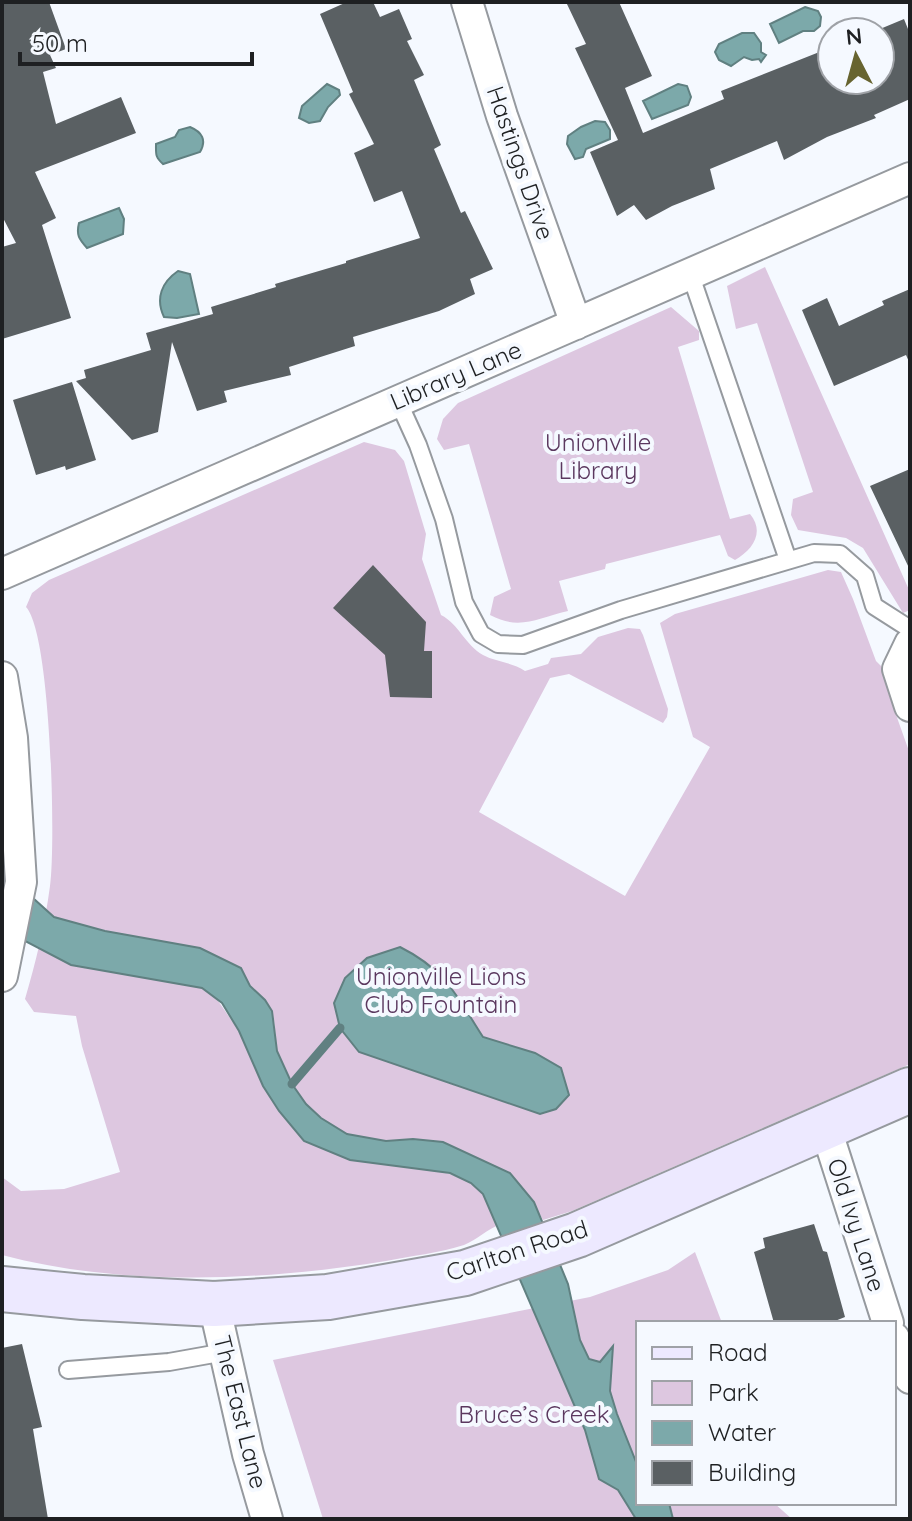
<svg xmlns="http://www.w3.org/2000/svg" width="912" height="1521" font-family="Quicksand,sans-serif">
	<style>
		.green { fill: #ddc7e0 }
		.water { fill: #7ca9aa; stroke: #608081; stroke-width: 2 }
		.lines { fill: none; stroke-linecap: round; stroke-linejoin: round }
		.stream { stroke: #608081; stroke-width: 9 }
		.building { fill: #5a6063 }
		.lane-casing { stroke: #969a9f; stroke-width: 20 }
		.street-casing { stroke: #969a9f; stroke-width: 34 }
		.secondary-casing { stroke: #969a9f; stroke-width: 48 }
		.lane { stroke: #fff; stroke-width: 16 }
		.street { stroke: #fff; stroke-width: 30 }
		.secondary { stroke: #ede9ff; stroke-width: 44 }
		.labels { text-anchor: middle; stroke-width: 8; stroke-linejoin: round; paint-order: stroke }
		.street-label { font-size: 24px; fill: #1e2022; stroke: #f5f9ff }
		.park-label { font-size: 24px; fill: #5b385f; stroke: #f5f9ff }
	</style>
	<rect width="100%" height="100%" fill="#f5f9ff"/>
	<path class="green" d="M765,267l145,325v18l-7,3 -40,-65 -17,-10 -48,-8 -7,-15 2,-16 20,-7 -56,-169 -21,6 -9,-43z
		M671,307l28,24v9l-21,7 52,172 20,-5c15,18 3,36 -15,46l-7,-4 -8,-21 -114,29 -1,5 -46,12 9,30c-31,7 -48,20 -78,4l4,-18 17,-8 -42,-145 -25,6 -7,-11 6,-20 15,-16z
		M364,442l31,8 9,11 22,73 -4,25 19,56c18,9 24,30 42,40 13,7 29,7 42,16l23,-7 3,-6 30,-4 17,-17 30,-9 12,1 3,6 25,74 -1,8 -4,6 -94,-49 -19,4 -71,134 146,84 85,-149 -17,-10 -33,-114 15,-9 153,-44 13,2 12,27 23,62 8,8 5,26 21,59v310l-338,147 -29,9 -15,-24 -115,-57 -27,2 -39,-7 -26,-16 -15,-14 -14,-20 -15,-33 -3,-31 -9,-20 -15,-14 -9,-18 -84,10 45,10 12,7 25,36 111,129c37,5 106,4 131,32 8,9 14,22 20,32 -14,5 -24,16 -37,21 -25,8 -53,11 -78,16 -122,20 -264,26 -384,-6v-78l19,14 43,-2 56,-17 -38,-126 -6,-30 -42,-4 -9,-13c11,-37 20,-75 25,-113 6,-43 1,-252 -24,-279l6,-14 17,-13z
		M695,1252l27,71h-84v180h136l18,16h-469l-50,-159 317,-63 78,-27z"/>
	<path class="water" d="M805,7l13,4 3,6 -1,9 -6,5h-11l-24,12 -9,-19z
		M742,33h12l7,10v9l5,3 -5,7 -2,-3 -7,1 -8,-3 -13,9 -12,-6 -4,-8 4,-8z
		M327,84l12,6 1,5 -12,12 -8,14 -11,2 -10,-5 3,-12z
		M678,84l9,2 4,11 -3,8 -36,14 -9,-18z
		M595,121l10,1 5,8v9l-24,10 -3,8 -8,2 -8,-15 1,-8 13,-9z
		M190,127c12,5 17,13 10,25l-37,12c-8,-7 -7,-10 -7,-20l19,-7 4,-7z
		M119,208l5,11 -1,15 -36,14c-8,-9 -11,-13 -8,-25z
		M178,271l12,3 9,40 -22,4 -13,-1c-9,-19 -2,-35 14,-46z
		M2,870l52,47 51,14 95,17 41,20 9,18 15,14 7,11 5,40 15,33 14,20 15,14 26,16 39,7 27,-2 30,3 67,31 24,29 34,82 12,56 9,19 11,3 13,-16 -3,45 7,23 21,53v36h31l4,16h-37l-18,-29 -19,-11 -14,-49 -102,-236 -12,-11 -21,-10 -100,-13 -46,-19 -25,-30 -16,-25 -24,-55 -17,-28 -20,-15 -131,-23 -69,-36z
		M400,947c46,23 56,48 83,90l52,16 26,15 8,27 -13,14 -16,5 -181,-62 -19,-24 -6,-25 11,-25 22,-20z"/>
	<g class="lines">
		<path class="stream" d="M292,1084l48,-56"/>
	</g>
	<path class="building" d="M2,2h47l17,47 -16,6 6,13 -13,4 13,52 65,-27 15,36 -101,39 21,46 -14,7 29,93 -69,21v-92l14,-4 -14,-27z
		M347,2h26l7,15 19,-8 13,30 -5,2 17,34 -10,5 27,65 -7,4 27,64 4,-2 28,58 -23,10 5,15 -36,17 -86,26 2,9 -66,21 2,8 -67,16 3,11 -30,9 -25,-69 -14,90 -26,8 -56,-59 10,-3 -2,-8 67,-20 -5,-17 67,-19 -2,-7 65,-20 -1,-3 71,-21v-2l74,-23 -18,-47 -28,11 -20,-49 20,-9 -25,-50 4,-2 -33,-78z
		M566,2h53l33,74 -27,12 18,45 81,-34 -3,-8 111,-44v33h48v-51l24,-10 6,15v65l-36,16 2,3 -49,19 -43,23 -7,-19 -67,28 5,20 -43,17 -26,14 -12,-15 -17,11 -27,-64 28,-12 -43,-92 11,-4z
		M910,289v75l-4,-9 -72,31 -32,-76 25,-12 12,28 45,-21 -2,-4z
		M72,382l24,78 -30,10 -1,-4 -29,9 -23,-75z
		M910,469v101l-40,-84z
		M373,565l53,57 -2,29h8v47l-42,-1 -5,-42 -52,-47z
		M814,1224l9,27 4,1 18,65 -15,6h-56l-20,-71 11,-4 -2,-10z
		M22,1344l20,83 -9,2 15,90h-46v-171z"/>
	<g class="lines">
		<g class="lane-casing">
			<path id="lane" d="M690,273l98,287
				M398,401l20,44 26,74 20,83 17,32 17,10 25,1 98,-35 193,-57 26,1 25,22 9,30 36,23
				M68,1370l101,-8 56,-10"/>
		</g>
		<g class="street-casing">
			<path id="street" d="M467,2l35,114 74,208
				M2,574l908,-396
				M910,644l-12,25 12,37
				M2,677l10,61 9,144 -19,94
				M825,1126l63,197
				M214,1304l34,150 19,65
				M894,1338l16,40"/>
		</g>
		<g class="secondary-casing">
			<path id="secondary" d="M2,1289l81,8 131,7 114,-7 137,-24 112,-38 333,-145"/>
		</g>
		<use href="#lane" class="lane"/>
		<use href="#street" class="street"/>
		<use href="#secondary" class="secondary"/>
	</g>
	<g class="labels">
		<g class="street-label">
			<text transform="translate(520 163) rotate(71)" y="8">Hastings Drive</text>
			<text transform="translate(456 376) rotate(-23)" y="8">Library Lane</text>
			<text transform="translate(856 1225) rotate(72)" y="8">Old Ivy Lane</text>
			<text transform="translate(517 1251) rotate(-18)" y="8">Carlton Road</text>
			<text transform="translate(240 1412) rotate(76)" y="8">The East Lane</text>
		</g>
		<g class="park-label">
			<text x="598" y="451">Unionville<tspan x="598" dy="28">Library</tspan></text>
			<text x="441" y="985">Unionville Lions<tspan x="441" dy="28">Club Fountain</tspan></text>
			<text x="534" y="1423">Bruce’s Creek</text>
		</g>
	</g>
	<rect width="912" height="1521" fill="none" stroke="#1e2022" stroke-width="8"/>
	<rect x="636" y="1321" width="260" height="184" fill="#f5f9ff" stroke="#9fa2a7" stroke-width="2"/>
	<rect x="652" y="1347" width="40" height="12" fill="#ede9ff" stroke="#9fa2a7" stroke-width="2"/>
	<text x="708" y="1361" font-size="24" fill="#1e2022">Road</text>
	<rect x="652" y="1381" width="40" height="24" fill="#ddc7e0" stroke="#9fa2a7" stroke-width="2"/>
	<text x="708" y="1401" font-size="24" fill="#1e2022">Park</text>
	<rect x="652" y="1421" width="40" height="24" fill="#7ca9aa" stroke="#9fa2a7" stroke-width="2"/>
	<text x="708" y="1441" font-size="24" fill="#1e2022">Water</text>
	<rect x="652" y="1461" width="40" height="24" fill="#5a6063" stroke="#9fa2a7" stroke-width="2"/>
	<text x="708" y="1481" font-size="24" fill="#1e2022">Building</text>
	<g transform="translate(856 56) rotate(354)"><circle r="38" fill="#f5f9ff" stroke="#9fa2a7" stroke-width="2"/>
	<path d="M0-6L14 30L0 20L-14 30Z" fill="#676430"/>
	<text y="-12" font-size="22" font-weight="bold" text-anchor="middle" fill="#1e2022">N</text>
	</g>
	<path d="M20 52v12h232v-12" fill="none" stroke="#1e2022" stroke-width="4"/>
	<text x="32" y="52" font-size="24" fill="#1e2022" stroke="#f5f9ff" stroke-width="6" paint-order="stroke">50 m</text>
</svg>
